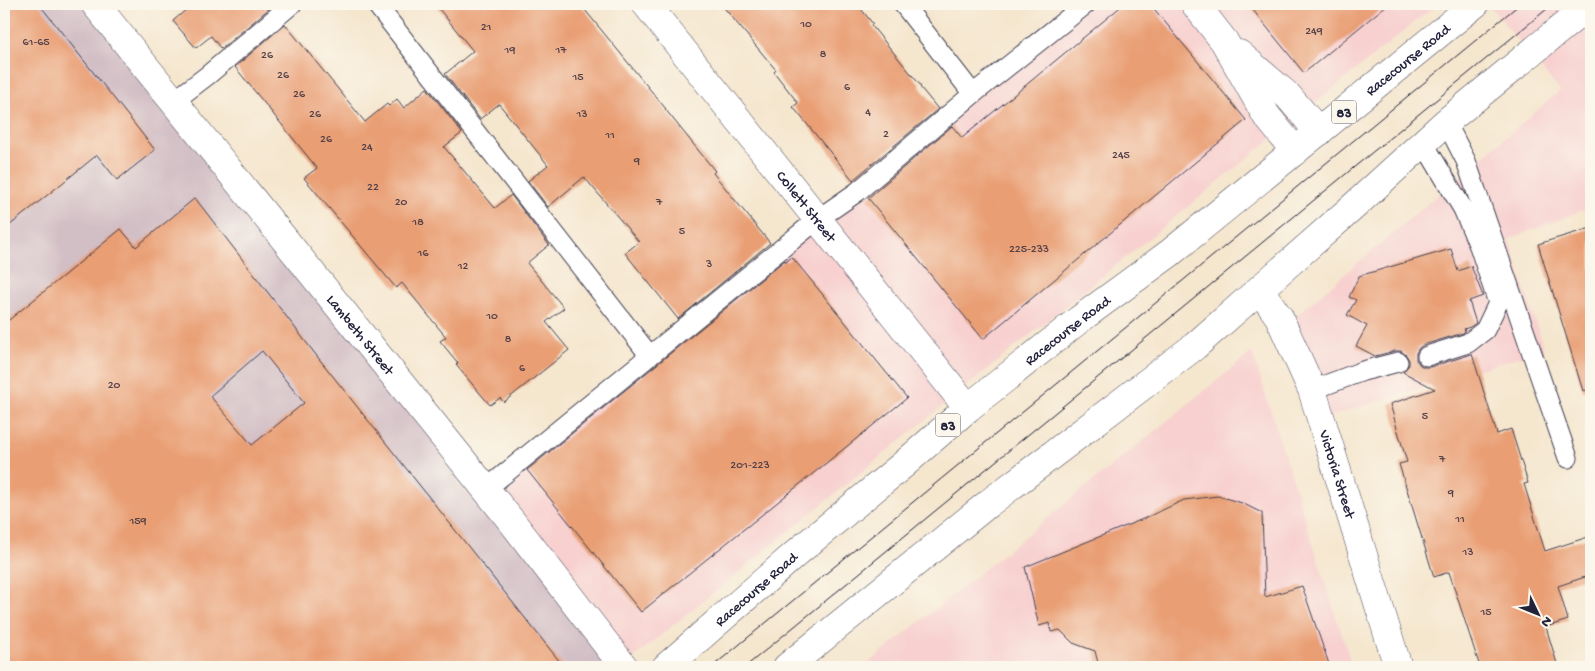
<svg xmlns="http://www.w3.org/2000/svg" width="1595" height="671" font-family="'Gochi Hand',sans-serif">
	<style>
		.built { fill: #f7d0cf }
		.industrial { fill: #d2bec5 }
		.building { fill: #e99e73; fill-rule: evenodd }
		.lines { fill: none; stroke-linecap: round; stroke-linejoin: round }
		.lane-casing { stroke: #423f51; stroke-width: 21 }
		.street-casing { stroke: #423f51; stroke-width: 29 }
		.highway-casing { stroke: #423f51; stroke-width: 29 }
		.lane { stroke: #fff; stroke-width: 19 }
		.street { stroke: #fff; stroke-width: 28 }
		.highway { stroke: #fff; stroke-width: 28 }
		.tram { stroke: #22223b; stroke-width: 1 }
		.labels { text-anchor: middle; stroke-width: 4.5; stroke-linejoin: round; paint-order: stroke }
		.number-label { font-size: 12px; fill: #544149 }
		.shield { fill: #fbf7ec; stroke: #636270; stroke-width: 1 }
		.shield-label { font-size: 14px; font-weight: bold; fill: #22223b }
		.street-label { font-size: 15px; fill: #22223b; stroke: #fbf7ec }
	</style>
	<rect width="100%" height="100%" fill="#fbf7ec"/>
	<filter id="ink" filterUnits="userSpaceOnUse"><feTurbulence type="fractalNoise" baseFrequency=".02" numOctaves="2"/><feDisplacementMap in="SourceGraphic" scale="10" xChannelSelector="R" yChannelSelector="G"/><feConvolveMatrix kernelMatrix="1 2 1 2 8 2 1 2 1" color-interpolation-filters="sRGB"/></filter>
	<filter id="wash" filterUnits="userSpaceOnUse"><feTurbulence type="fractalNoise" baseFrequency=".0096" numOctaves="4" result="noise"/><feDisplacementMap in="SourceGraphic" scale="20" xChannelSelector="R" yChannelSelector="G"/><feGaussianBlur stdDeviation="1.12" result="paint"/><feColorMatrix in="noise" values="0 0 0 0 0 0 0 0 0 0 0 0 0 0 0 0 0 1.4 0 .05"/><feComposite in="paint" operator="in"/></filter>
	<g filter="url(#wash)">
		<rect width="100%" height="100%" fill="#f5e6ce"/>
		<path class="built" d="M1086,4h351l-814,662 -137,-177z
			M1488,4h103v203l-82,32 35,110 -225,71 -33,-96 274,-233z
			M1252,352l100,315h-488z"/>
		<path class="industrial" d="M4,4h90l528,663h-618z"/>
		<g id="blocks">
			<path class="building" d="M4,4h35l116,146 -38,30 -20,-25 -93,75z
				M185,4h84l2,3 -50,42 -10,-13 -15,12 -23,-27 15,-13z
				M435,4h145l86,105h-1l50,62 -2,2 57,70 -92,76 -53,-66 14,-11 -55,-65 -36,30 -20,-26 20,-16 -49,-61 -19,15 -35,-45 28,-23z
				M721,4h136l16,20 -2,1 50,61 -1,1 18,22 -85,71 -60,-73 5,-4 -24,-31 2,-2z
				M1124,4h26l96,116 -263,219 -115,-141 84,-72 10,12z
				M1248,4h140l-84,69z
				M285,24l80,98 22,-18 2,2 8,-7 7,9 23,-20 35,45 -18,14 51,61 16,-13 38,50 -22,18 37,45 -18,14 23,28 -65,52 -4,-4 -10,7 -34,-40 2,-2 -18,-22 6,-4 -44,-54 -6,5 -92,-110 13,-10 -82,-101z
				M195,198l121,157 248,312h-560v-343l117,-95 15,18zM262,351l42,52 -52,42 -42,-49z
				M1591,228v161l-8,2 -45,-147z
				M1451,249l7,22 13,-5 12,30 -14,5 7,22 -6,4 -6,2 1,2 -2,2 -40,12 -4,3 -3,5v7l4,5 4,2h6l42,-13 25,80 14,-5 17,54 -4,1 21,67 46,-15v39l-33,11 10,34 -22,7 12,40h-78l-31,-95 -15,5 -35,-113 8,-2 -17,-58 45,-15 -32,-17 6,-7v-5l-3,-5 -5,-4h-6l-20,5 -19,-10 11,-20 -20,-11 9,-15 -7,-3 10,-21z
				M792,257l115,141 -266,214 -114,-142 258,-210 1,2z
				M1218,496l24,7 20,10 3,84 37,-11 28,81h-231l-4,-16 -22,-8 -13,-13 -9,2 -1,-9 -11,3 -14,-59 118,-48 41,-19z"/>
		</g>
	</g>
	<g filter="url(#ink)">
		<use href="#blocks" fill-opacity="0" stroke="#423f51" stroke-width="1"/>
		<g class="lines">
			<g class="lane-casing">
				<path id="lane" d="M376,4l274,352
					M903,4l70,90
					M174,101l34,-26 84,-71
					M1446,122l20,39 102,297
					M1423,142l40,67 16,37 19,57 -13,27 -17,13 -41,13
					M1312,390l51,-19 35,-9
					M486,489l332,-270 39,-27 116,-98 113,-90"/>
			</g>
			<g class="street-casing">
				<g id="street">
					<path id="s1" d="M95,4l418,519 111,144"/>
					<path id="s2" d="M646,4l322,404"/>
					<path d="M1195,4l29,37 42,74 29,36"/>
					<path d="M1239,54l49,42 31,36"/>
					<path id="s3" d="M1260,290l19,27 33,73 86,277"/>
				</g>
			</g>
			<g class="highway-casing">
				<g id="highway">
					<path id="s4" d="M666,667l134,-117 104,-86 64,-56 112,-89 90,-66 305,-249"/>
					<path d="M787,667l202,-164 206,-157 158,-139 93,-85 145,-118"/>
				</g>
			</g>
			<use href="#lane" class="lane"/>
			<use href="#street" class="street"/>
			<use href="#highway" class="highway"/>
			<path class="tram" d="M712,667l808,-663
				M745,667l808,-663"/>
		</g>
	</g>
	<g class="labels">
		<g class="number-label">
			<text x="806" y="27">10</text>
			<text x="486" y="30">21</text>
			<text x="1314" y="34">249</text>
			<text x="36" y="45">61-65</text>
			<text x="510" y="53">19</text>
			<text x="561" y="53">17</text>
			<text x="823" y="57">8</text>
			<text x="267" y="58">26</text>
			<text x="283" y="78">26</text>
			<text x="578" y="80">15</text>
			<text x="847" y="90">6</text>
			<text x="299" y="97">26</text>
			<text x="868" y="115">4</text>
			<text x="315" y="117">26</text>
			<text x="582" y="117">13</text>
			<text x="886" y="137">2</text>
			<text x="610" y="138">11</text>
			<text x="326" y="142">26</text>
			<text x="367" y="150">24</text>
			<text x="1121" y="158">245</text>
			<text x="637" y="164">9</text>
			<text x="373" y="190">22</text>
			<text x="401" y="205">20</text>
			<text x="659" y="205">7</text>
			<text x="418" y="225">18</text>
			<text x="682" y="234">5</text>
			<text x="1029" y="252">225-233</text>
			<text x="423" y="256">16</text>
			<text x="709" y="267">3</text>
			<text x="463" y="269">12</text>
			<text x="492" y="319">10</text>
			<text x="508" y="342">8</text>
			<text x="522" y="371">6</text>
			<text x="114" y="388">20</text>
			<text x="1425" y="419">5</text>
			<text x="1442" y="462">7</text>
			<text x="750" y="468">201-223</text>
			<text x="1451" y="496">9</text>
			<text x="1460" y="522">11</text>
			<text x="138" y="524">159</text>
			<text x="1468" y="555">13</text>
			<text x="1486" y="615">15</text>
		</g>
		<g class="shield">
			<rect x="1331.5" y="100.5" width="25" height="23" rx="4"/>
			<rect x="935.5" y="413.5" width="25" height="23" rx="4"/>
		</g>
		<g class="shield-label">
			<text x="1344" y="117">83</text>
			<text x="948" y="430">83</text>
		</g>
		<g class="street-label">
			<text dy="5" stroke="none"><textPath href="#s4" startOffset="959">Racecourse Road</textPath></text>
			<text dy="5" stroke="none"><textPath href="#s2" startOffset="258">Collett Street</textPath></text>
			<text dy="5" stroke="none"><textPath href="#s4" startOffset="524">Racecourse Road</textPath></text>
			<text dy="5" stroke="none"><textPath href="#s1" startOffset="424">Lambeth Street</textPath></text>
			<text dy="5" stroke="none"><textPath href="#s3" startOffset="201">Victoria Street</textPath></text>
			<text dy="5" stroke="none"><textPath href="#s4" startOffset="119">Racecourse Road</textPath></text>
		</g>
	</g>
	<rect width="1595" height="671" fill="none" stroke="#fbf7ec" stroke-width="20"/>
	<g transform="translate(1538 614) rotate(133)" stroke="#fbf7ec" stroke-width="4" paint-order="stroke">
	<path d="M0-4L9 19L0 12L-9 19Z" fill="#22223b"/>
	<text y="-8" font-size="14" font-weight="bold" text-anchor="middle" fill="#22223b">N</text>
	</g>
</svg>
